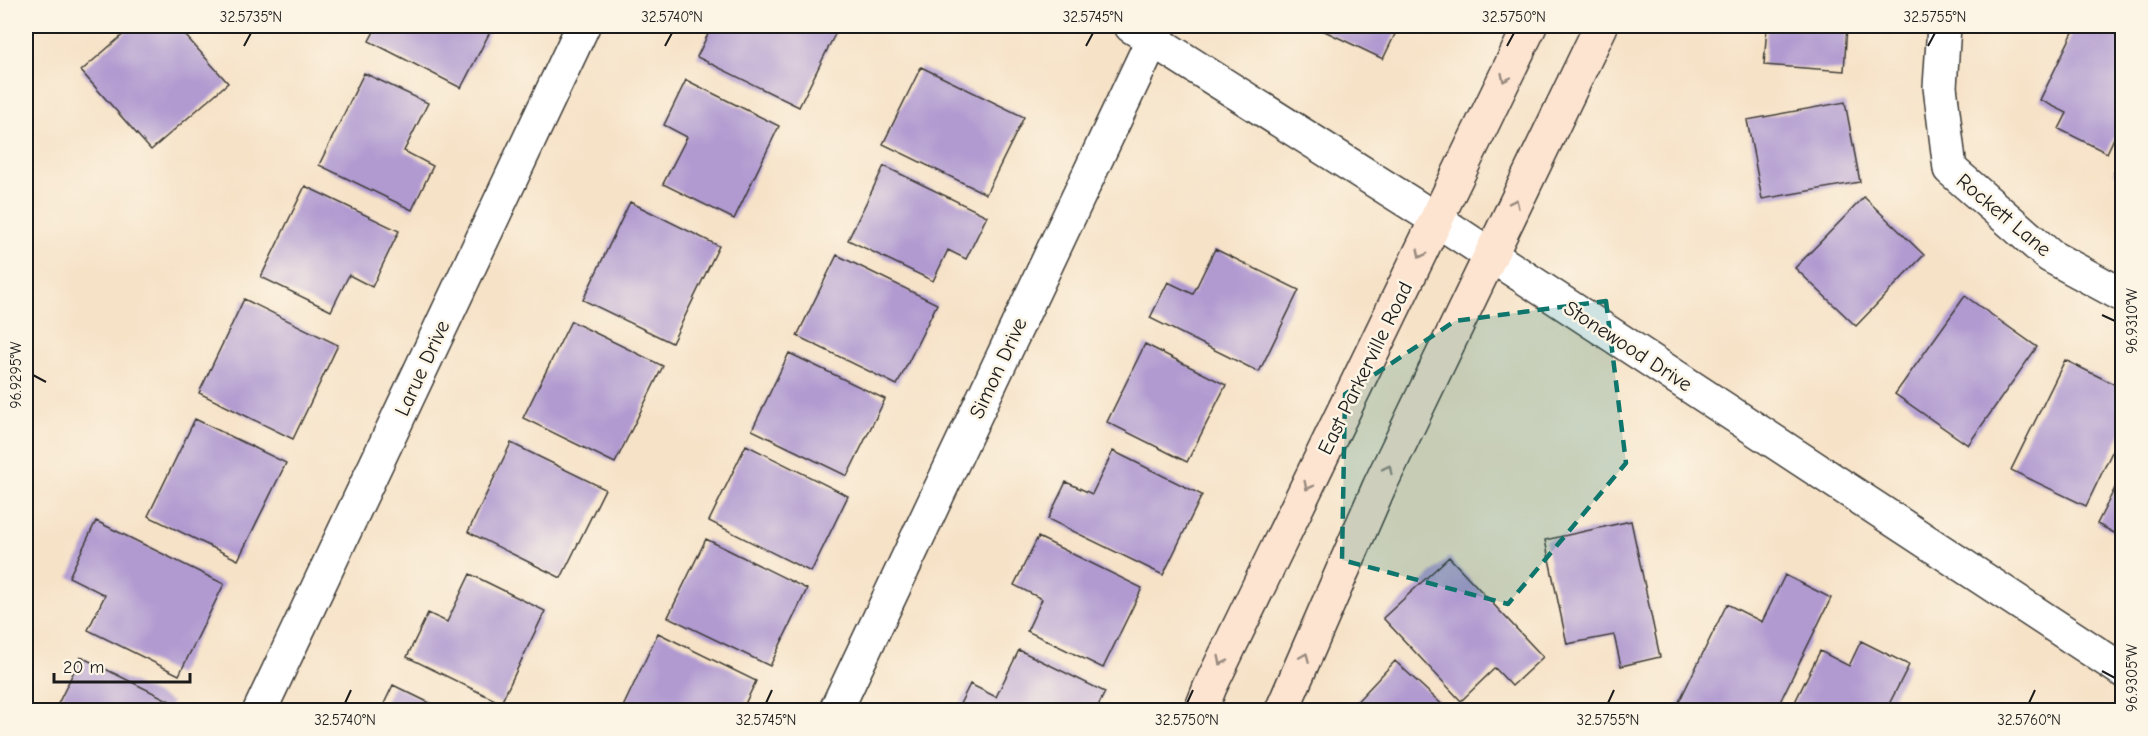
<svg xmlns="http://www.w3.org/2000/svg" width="2148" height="736" font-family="'Comic Neue',sans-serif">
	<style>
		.building { fill: #b09ad0 }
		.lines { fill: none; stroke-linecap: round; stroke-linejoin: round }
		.minor-casing { stroke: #3d3a36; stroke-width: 36 }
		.tertiary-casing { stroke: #3d3a36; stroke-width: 36 }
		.secondary-casing { stroke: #3d3a36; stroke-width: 36 }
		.minor { stroke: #fff; stroke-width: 33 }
		.tertiary { stroke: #fff; stroke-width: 33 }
		.secondary { stroke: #fde4d0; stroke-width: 33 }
		.oneway { stroke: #988a7f }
		.marked { fill: #0f766e; fill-opacity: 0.2; stroke: #0f766e; stroke-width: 4.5; stroke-dasharray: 12 8; stroke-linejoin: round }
		.ticks { fill: none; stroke: #1c1c1c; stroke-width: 2 }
		.labels { text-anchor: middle; stroke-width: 5; stroke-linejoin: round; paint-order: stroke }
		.street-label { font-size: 21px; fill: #1c1c1c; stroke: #fcf5e5 }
		.neatline { fill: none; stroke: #1c1c1c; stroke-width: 2 }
		.ticks-label { font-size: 15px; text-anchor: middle; fill: #1c1c1c }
	</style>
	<rect width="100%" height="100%" fill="#fcf5e5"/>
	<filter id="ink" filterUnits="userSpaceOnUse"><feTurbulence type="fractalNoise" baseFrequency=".0167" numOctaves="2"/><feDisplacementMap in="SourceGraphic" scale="12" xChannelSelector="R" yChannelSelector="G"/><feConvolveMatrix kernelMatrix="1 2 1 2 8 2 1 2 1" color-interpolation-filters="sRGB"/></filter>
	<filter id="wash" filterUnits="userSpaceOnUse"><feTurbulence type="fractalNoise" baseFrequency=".008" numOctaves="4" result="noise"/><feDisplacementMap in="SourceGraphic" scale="24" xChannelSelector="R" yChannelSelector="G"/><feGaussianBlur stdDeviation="1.35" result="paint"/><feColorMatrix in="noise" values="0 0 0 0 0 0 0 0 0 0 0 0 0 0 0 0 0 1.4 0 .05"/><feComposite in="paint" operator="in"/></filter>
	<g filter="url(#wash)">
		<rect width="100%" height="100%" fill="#f6e2c7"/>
		<g id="blocks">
			<path class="building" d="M133,26h44l51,57 -77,67 -70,-79z
				M377,26h116l-32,62 -92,-47z
				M712,26h127l-40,81 -102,-50z
				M1314,26h85l-16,33z
				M1767,26h80l-3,45 -80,-6z
				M2076,26h29l17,8v87l-15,32 -48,-24 8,-16 -27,-13z
				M921,67l103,50 -38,77 -103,-50z
				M364,73l64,30 -24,48 29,15 -21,44 -93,-45z
				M686,80l93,46 -45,93 -71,-35 24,-47 -23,-12z
				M1845,102l15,80 -98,17 -15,-79z
				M2122,155v22l-8,-4z
				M884,166l103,50 -21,43 -18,-9 -15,31 -85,-41z
				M305,186l94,45 -27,56 -23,-12 -18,36 -70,-34z
				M1864,197l60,58 -68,71 -61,-58z
				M630,202l89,44 -47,97 -89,-43z
				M1215,249l84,41 -40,82 -109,-54 18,-36 25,12z
				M837,255l100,49 -40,81 -100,-49z
				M1965,296l72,51 -69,98 -73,-51z
				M244,299l94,46 -45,94 -94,-46z
				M571,321l92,45 -48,97 -92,-45z
				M1145,344l81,41 -39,77 -80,-40z
				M789,353l96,46 -38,77 -95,-46z
				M2065,360l57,28v43l-36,75 -75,-36z
				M195,419l91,44 -48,97 -90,-44z
				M511,443l94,46 -44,89 -93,-46z
				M746,445l102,51 -37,76 -102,-51z
				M1113,451l89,44 -39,80 -115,-56 18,-37 26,12z
				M2122,474v63l-25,-13z
				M96,521l128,63 -45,91 -91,-45 17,-35 -36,-18z
				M1631,521l29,136 -39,9 -7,-31 -47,9 -22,-104z
				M1038,537l104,51 -39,80 -76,-37 15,-32 -28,-14z
				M706,539l101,50 -37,77 -102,-49z
				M1449,557l94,100 -31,29 -17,-18 -34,33 -78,-83z
				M470,574l75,37 -44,92 -94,-46 21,-44 19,9z
				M1785,575l46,23 -55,112h-101l52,-106 35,18z
				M658,633l98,48 -14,29h-117l-3,-1z
				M1861,641l48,24 -23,45h-95l29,-59 29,15z
				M1019,650l86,42 -9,18h-139l13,-26 26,13z
				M81,657l91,45 -4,8h-113z
				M1395,661l53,49h-99z
				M393,685l51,25h-63z"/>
		</g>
	</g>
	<g filter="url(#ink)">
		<use href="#blocks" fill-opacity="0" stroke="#3d3a36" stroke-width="1.5"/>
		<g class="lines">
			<g class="minor-casing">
				<path id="minor" d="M1944,26l-4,61 10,82 100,87 72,39
					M260,710l323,-684
					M836,710l323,-684"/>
			</g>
			<g class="tertiary-casing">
				<path id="tertiary" d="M1131,26l306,194 685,450"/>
			</g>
			<g class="secondary-casing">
				<path id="secondary" d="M1201,710l9,-23 320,-661
					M1282,710l97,-223 222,-461"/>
			</g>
			<use href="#minor" class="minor"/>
			<use href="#tertiary" class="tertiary"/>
			<use href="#secondary" class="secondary"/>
		</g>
		<defs><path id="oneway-chevron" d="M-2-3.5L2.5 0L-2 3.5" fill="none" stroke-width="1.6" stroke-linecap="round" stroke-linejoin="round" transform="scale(1.5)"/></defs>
		<g class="oneway">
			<use href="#oneway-chevron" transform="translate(1505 78) rotate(115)"/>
			<use href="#oneway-chevron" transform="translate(1515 203) rotate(-64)"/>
			<use href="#oneway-chevron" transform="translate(1421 254) rotate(116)"/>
			<use href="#oneway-chevron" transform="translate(1388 469) rotate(-64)"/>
			<use href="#oneway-chevron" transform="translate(1308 486) rotate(116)"/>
			<use href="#oneway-chevron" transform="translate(1305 657) rotate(-67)"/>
			<use href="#oneway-chevron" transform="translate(1222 661) rotate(116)"/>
		</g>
	</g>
	<path class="marked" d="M1606,301l20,162 -118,141 -166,-44 3,-166 110,-73z"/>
	<path class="ticks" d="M244,46l7,-13M665,46l7,-13M1086,46l7,-13M1507,46l7,-13M1928,46l7,-13M2102,315l13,6M33,375l13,7M2102,671l13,7M345,703l6,-13M766,703l6,-13M1187,703l6,-13M1608,703l6,-13M2029,703l6,-13"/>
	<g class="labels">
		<g class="street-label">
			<text transform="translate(2004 215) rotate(40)" y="7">Rockett Lane</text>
			<text transform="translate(1628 346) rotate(33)" y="7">Stonewood Drive</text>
			<text transform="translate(422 368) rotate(-65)" y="7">Larue Drive</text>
			<text transform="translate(998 368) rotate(-65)" y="7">Simon Drive</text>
			<text transform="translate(1365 368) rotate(-64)" y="7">East Parkerville Road</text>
		</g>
	</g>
	<rect width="2148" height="736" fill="none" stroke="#fcf5e5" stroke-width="66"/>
	<path d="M54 673v9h136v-9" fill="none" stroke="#1c1c1c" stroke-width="3"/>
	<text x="63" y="673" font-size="18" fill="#1c1c1c" stroke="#fcf5e5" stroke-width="4.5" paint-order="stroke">20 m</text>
	<rect x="33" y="33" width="2082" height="670" class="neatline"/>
	<g class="ticks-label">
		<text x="251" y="22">32.5735°N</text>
		<text x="672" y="22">32.5740°N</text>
		<text x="1093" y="22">32.5745°N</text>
		<text x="1514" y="22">32.5750°N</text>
		<text x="1935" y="22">32.5755°N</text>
		<text transform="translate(2132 321) rotate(-90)" y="5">96.9310°W</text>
		<text transform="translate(16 375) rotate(-90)" y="5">96.9295°W</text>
		<text transform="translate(2132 678) rotate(-90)" y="5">96.9305°W</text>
		<text x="345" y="725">32.5740°N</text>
		<text x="766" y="725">32.5745°N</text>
		<text x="1187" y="725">32.5750°N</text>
		<text x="1608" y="725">32.5755°N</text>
		<text x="2029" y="725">32.5760°N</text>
	</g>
</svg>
